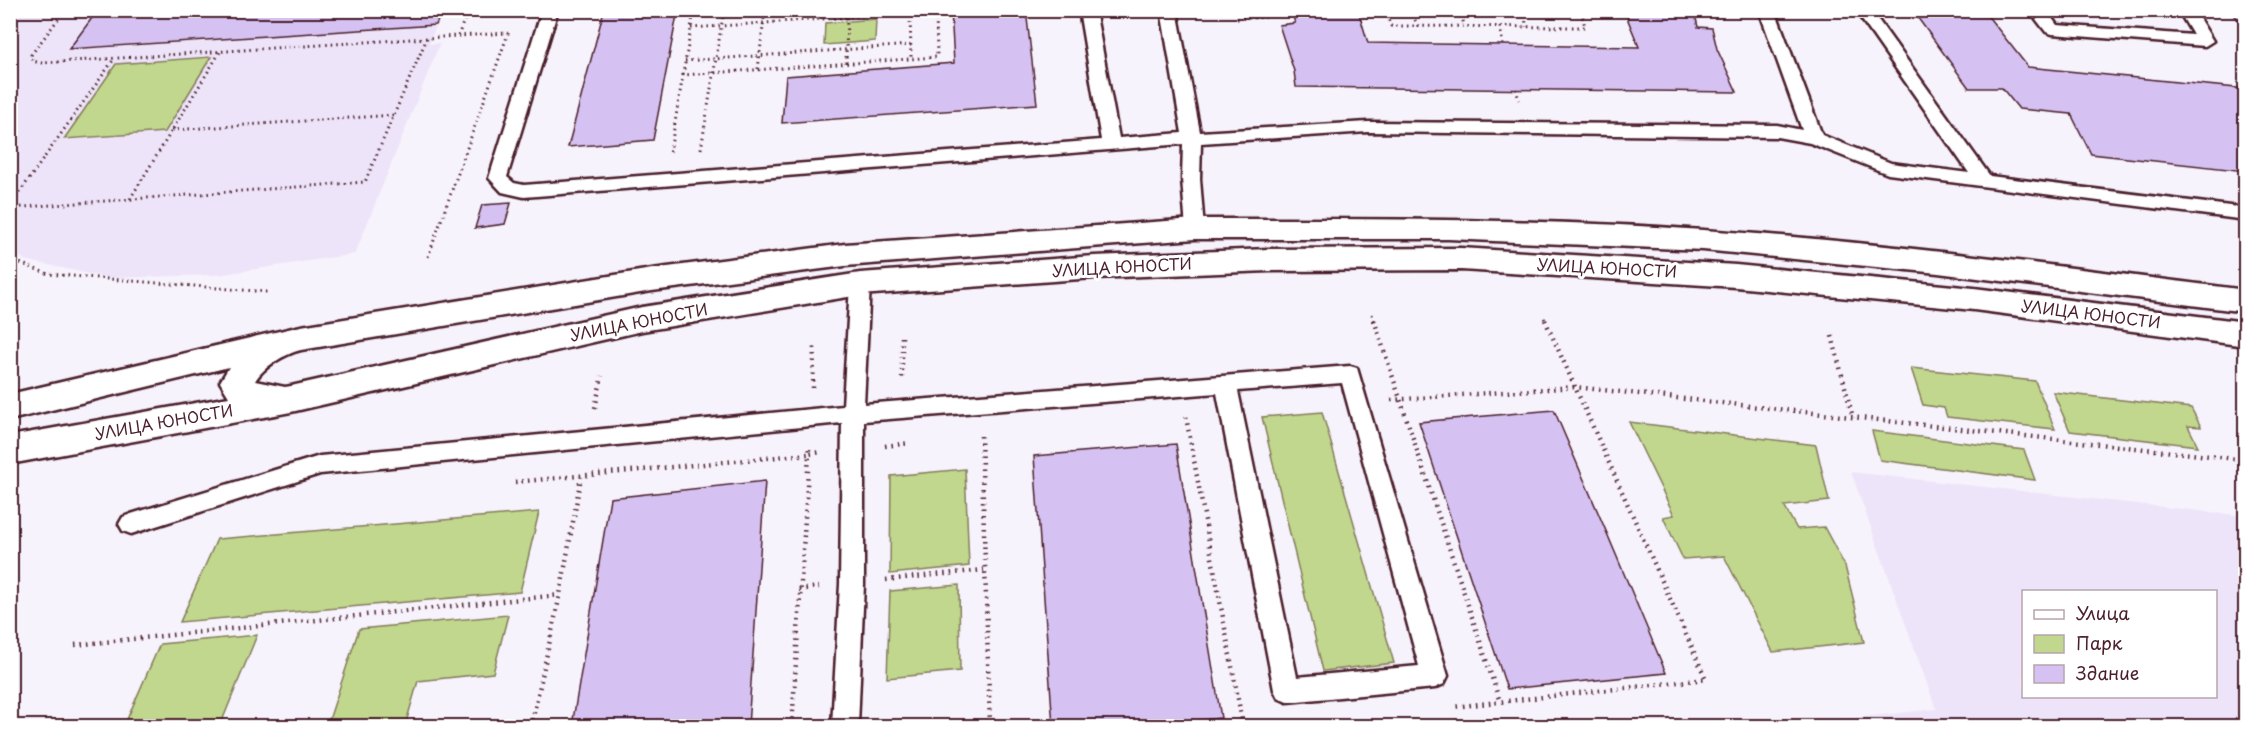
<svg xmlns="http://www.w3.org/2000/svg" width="2256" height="737" font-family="'Playpen Sans',sans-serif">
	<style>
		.built { fill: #ede4f9; fill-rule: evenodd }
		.green { fill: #c0d78d; stroke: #857b5c; stroke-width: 1.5 }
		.building { fill: #d5c2f2; stroke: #4a1f2b; stroke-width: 1.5 }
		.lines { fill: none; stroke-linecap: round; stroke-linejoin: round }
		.service-casing { stroke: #4a1f2b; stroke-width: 5 }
		.minor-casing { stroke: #4a1f2b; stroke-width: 5 }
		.path-far1 { stroke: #4a1f2b; stroke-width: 3; stroke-dasharray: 1.5 4; stroke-linecap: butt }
		.path { stroke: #4a1f2b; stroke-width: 4.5; stroke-dasharray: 1.5 5; stroke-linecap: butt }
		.service { fill: #fff; fill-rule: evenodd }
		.minor { fill: #fff; fill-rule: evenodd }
		.labels { text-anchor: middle; stroke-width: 6; stroke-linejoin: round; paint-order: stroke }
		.street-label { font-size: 16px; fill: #4a1f2b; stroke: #fff }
	</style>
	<rect width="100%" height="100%" fill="#f7f3fc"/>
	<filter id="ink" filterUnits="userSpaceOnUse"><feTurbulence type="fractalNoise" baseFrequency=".0167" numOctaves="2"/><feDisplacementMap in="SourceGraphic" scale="12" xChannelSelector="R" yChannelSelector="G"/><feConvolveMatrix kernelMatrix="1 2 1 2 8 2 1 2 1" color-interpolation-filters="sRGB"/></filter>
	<g filter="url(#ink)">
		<path class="built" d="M10,11h432l-13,33 11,-1 -85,211 -138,21 -109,3 -83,-18 -14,-10z
			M1851,472l394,44v210h-464l155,-17zM2024,592h192v104h-192z"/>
		<path class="green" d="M876,19l-1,22 -51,4 1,-22z
			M211,57l-46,75 -101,7 52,-75z
			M1911,368l124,13 20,48 -108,-12 -3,-9 -21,-3z
			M2053,392l138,16 10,19 -13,-1 10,20 -128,-15z
			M1322,412l72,251 -71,8 -61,-254z
			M1629,422l187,23 13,56 -45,5 13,23 27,-2 21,39 19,76 -91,10 -49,-96 -41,3 -20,-42 11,-2z
			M1872,431l152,19 11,30 -155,-20z
			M965,469l4,97 -79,8 1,-98z
			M539,512l-19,80 -340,30 37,-83z
			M959,585l1,86 -73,7 3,-87z
			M508,615l-15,58 -75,8 -13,45h-78l32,-97z
			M257,635l-37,91h-84l-11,-2 35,-80z"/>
		<path class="building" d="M98,10h53l-1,2 292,-2 -6,15 -367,24z
			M604,10h74l-25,130 -85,7z
			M951,10h75l11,94 -255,19 4,-47 168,-13z
			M1291,10h67l10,33 271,4 -11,-27 -1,-10h67l4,17 14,1 5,21 20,43 -441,-5 -2,-16 -15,-46 16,-2z
			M1912,10h71l45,57 218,22v82l-155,-17 -20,-40 -52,-5 -17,-21h-33z
			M2231,10h15v22z
			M511,203l-6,21 -30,4 7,-23z
			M1554,410l52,121 60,142 -159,16 -88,-267z
			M1176,444l45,274 -77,8h-91l-19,-270z
			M765,481l-17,245h-176l38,-228z"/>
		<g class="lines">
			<g class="service-casing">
				<path id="service" d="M542,10h16l-51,167 7,6 10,2 577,-45 -22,-130h16l24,128 63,-5 -21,-123h16l23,122 168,-10 409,3 25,5 -43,-120h16l47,125 69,28 78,10 -114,-163h16l119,166 256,32v12l-358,-46 -78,-31 -33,-6 -409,-5 -167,11 -1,36 4,50 -2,5 -7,1 -7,-1 -2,-5 -4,-50 1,-35 -659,53 -22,-5 -13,-14z
					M2029,10h17l11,15 136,10 -15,-25h16l19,31 -8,5 -153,-12 -6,-2z
					M860,277l7,2 3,5 -6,120 486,-38 7,2 91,308 -4,8 -9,4 -148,14 -9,-4 -4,-8 -57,-297 -353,28v163l-6,142h-26l8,-142 2,-161 -522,51 -189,60 -8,-3 -4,-7 4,-7 8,-3 189,-58 523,-50 7,-122 3,-5zM1342,383l77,283 -122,11 -59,-286z"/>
			</g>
			<g class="minor-casing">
				<path id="minor" d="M1195,219c169,0 339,-1 508,11 182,12 362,37 543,60v22l-308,-39 -235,-23 -254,-11h-254l-350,27 -193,25 -351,59c-16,4 -37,16 -46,31l30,6 6,-1 351,-79 218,-34 234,-17 175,-7 192,-1 275,17 238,23 272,34v24l-272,-36 -238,-23 -275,-17 -192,1 -175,7 -234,17 -218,36 -351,81 -281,52v-28l219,-39 -9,-15 9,-15 -219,53v-26l291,-68 351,-57 193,-25z"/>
			</g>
			<path class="path-far1" d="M65,10l-34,45 1,6 10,2 416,-27 10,-26
				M1385,10l6,16 194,1 -4,-17
				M1410,10l8,16
				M1461,10l3,16
				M1525,10l1,17
				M910,11l1,47
				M1358,11l8,-1
				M1237,19l55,-4
				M1500,27l3,18
				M691,28l219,-15
				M458,36l50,-3
				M685,61l226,-16
				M846,63l1,-53
				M758,69l7,-59
				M683,75l11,-65
				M1516,89l3,11
				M172,130l222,-15
				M701,149l23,-139
				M670,152l13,-77 254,-18 -1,-47
				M130,199l90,-147
				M10,206l104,-147
				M10,208l355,-26 62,-144
				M428,257l81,-226
				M10,259l38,15 219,18
				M1372,314l2,7
				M1544,318l2,3"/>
			<path class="path" d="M1374,320l126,382
				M1545,320l30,67 671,73
				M1832,336l21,82
				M902,337v41
				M813,388l1,-41
				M1391,400l184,-13 131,292 -253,28
				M595,408l7,-32
				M1186,417l57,309
				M981,436l9,290
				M885,446l25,-3
				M809,449v5l12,-2
				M515,482l294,-28 -17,272
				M886,580l98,-10
				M799,590l20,-3
				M75,645l485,-50
				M531,726l29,-131 21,-118
				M1271,726l10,-1"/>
			<use href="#service" class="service"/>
			<use href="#minor" class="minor"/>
		</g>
	</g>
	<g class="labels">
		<g class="street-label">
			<text transform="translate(1122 267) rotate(-3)" y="6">УЛИЦА ЮНОСТИ</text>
			<text transform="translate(1607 268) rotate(3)" y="6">УЛИЦА ЮНОСТИ</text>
			<text transform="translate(2091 314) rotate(7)" y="6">УЛИЦА ЮНОСТИ</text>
			<text transform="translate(639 322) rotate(-11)" y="6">УЛИЦА ЮНОСТИ</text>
			<text transform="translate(164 422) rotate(-10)" y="6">УЛИЦА ЮНОСТИ</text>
		</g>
	</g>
	<rect width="2256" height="737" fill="none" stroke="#fff" stroke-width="36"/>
	<rect x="18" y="18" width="2220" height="701" fill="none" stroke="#4a1f2b" stroke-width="2" filter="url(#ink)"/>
	<rect x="2022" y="590" width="195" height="108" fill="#ffffff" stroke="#b7a5aa" stroke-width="1.5"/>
	<rect x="2034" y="610" width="30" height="9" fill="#ffffff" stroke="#b7a5aa" stroke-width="1.5"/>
	<text x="2076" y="620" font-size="18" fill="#4a1f2b">Улица</text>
	<rect x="2034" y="635" width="30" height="18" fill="#c0d78d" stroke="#b7a5aa" stroke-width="1.5"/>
	<text x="2076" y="650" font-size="18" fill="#4a1f2b">Парк</text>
	<rect x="2034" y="665" width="30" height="18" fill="#d5c2f2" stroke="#b7a5aa" stroke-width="1.5"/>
	<text x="2076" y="680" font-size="18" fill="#4a1f2b">Здание</text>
</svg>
